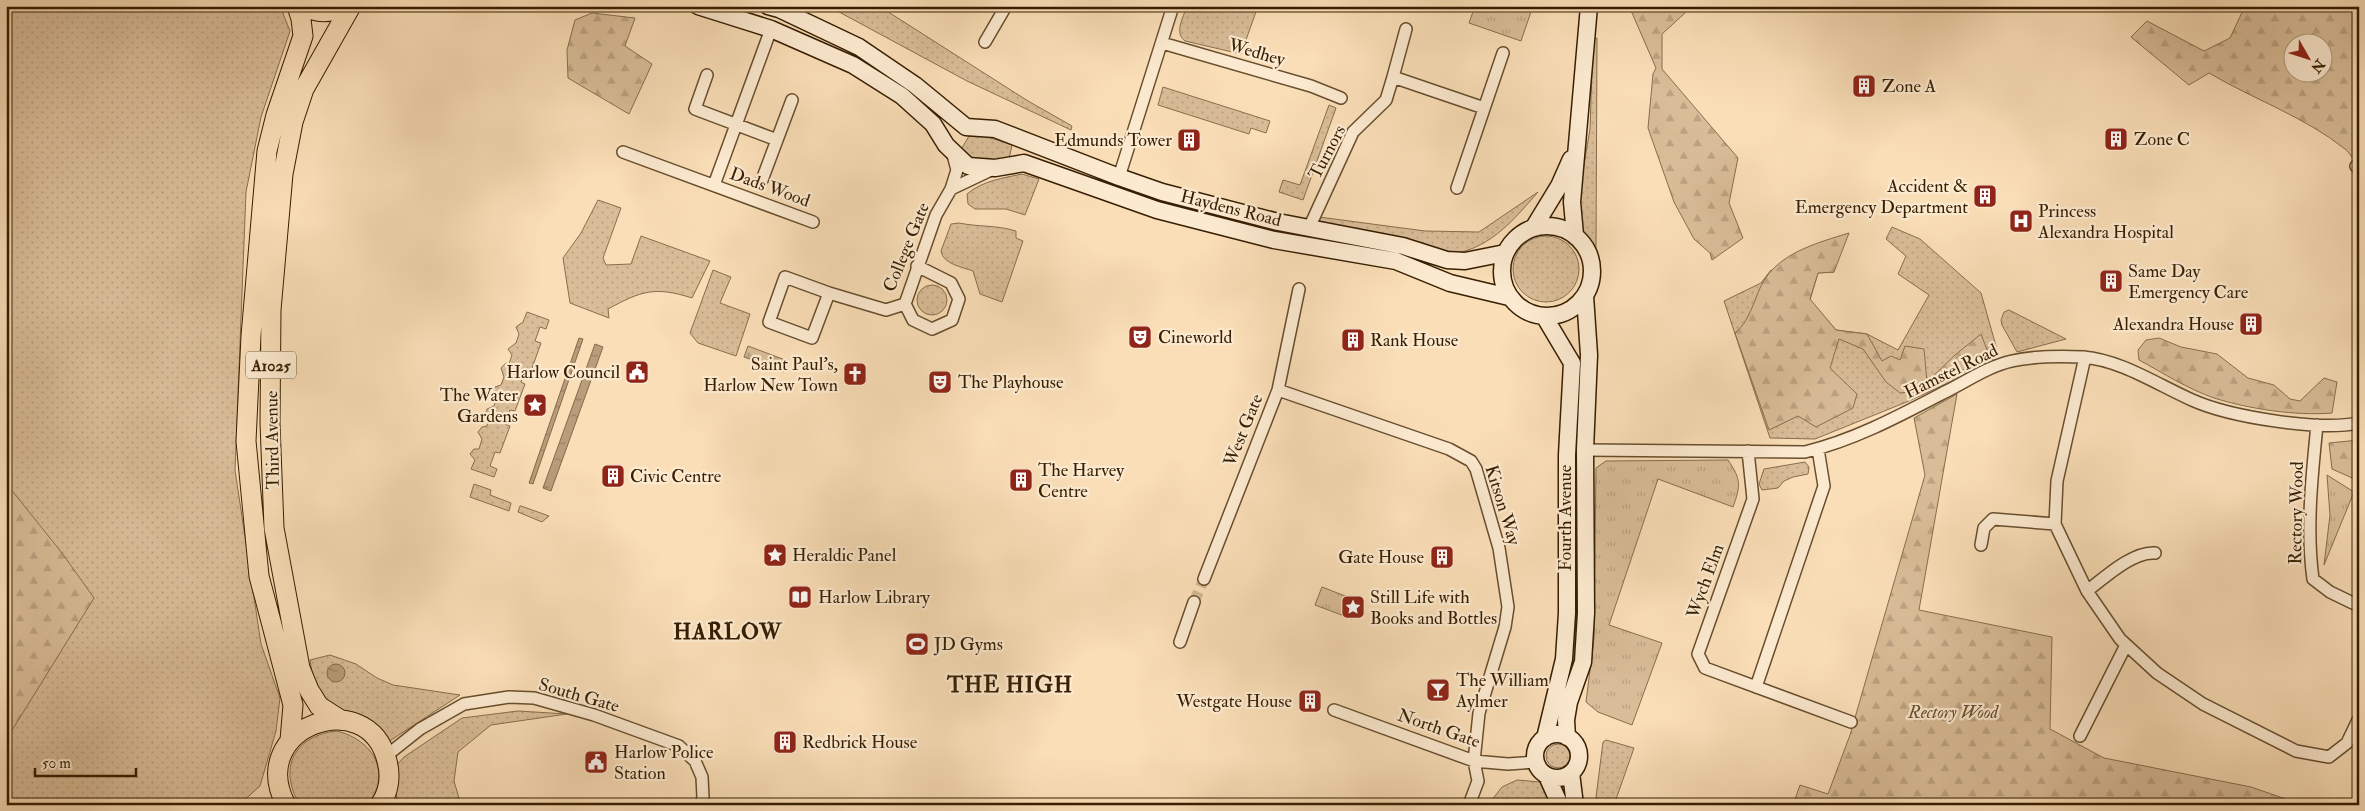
<svg xmlns="http://www.w3.org/2000/svg" width="2365" height="811" font-family="'IM FELL Double Pica',serif">
	<style>
		.grass { fill: url(#grass-dots); stroke: #886e4c }
		.forest { fill: url(#forest-firs); stroke: #886e4c; fill-rule: evenodd }
		.park { fill: url(#park-tufts); stroke: #886e4c }
		.water { fill: url(#water-ripples); stroke: #836a49 }
		.lines { fill: none; stroke-linecap: round; stroke-linejoin: round }
		.street-tunnel { stroke: #d3b892; stroke-width: 11; stroke-dasharray: 11 5.5; stroke-linecap: butt }
		.street-casing { stroke: #674e2e; stroke-width: 14 }
		.secondary-casing { stroke: #361e00; stroke-width: 19 }
		.primary-casing { stroke: #361e00; stroke-width: 21 }
		.street { stroke: #fcead0; stroke-width: 11 }
		.secondary { stroke: #fcead0; stroke-width: 16 }
		.primary { stroke: #fadeb7; stroke-width: 19 }
		.labels { text-anchor: middle; stroke-width: 4.5; stroke-linejoin: round; paint-order: stroke }
		.shield { fill: #fcead0; stroke: #715b3e; stroke-width: 1 }
		.shield-label { font-size: 16px; font-weight: bold; fill: #361e00 }
		.street-label { font-size: 18px; fill: #361e00; stroke: #fcead0 }
		.poi-label { font-size: 18px; fill: #361e00; stroke: #fcead0; text-anchor: start }
		.park-label { font-size: 18px; font-style: italic; fill: #674e2e; stroke: #fcead0 }
		.district-label { font-size: 22px; font-weight: bold; letter-spacing: 1px; fill: #361e00; stroke: #fcead0 }
	</style>
	<defs>
		<pattern id="grass-dots" width="8" height="8" patternUnits="userSpaceOnUse" patternTransform="scale(1.25)"><rect width="8" height="8" fill="#d9bd98"/><path d="M2 2h.1M6 6h.1" fill="none" stroke="#bba281" stroke-width="1.8" stroke-linecap="round"/></pattern>
		<pattern id="forest-firs" width="22" height="20" patternUnits="userSpaceOnUse" patternTransform="scale(1.25)"><rect width="22" height="20" fill="#d9bd98"/><path d="M5 1l3.5 6h-7zM16 11l3.5 6h-7z" fill="#bba281"/></pattern>
		<pattern id="park-tufts" width="24" height="20" patternUnits="userSpaceOnUse" patternTransform="scale(1.25)"><rect width="24" height="20" fill="#d9bd98"/><path d="M3 7l-1-3M5 7V3M7 7l1-3M15 17l-1-3M17 17v-4M19 17l1-3" fill="none" stroke="#bba281"/></pattern>
		<pattern id="water-ripples" width="26" height="14" patternUnits="userSpaceOnUse" patternTransform="scale(1.25)"><rect width="26" height="14" fill="#b79d79"/><path d="M2 4q2-2 4 0t4 0M15 11q2-2 4 0t4 0" fill="none" stroke="#967f61"/></pattern>
	</defs>
	<rect width="100%" height="100%" fill="#fadeb7"/>
	<filter id="stains"><feTurbulence type="fractalNoise" baseFrequency=".004" numOctaves="4"/><feColorMatrix values="0 0 0 0 .2 0 0 0 0 .09 0 0 0 0 .02 0 0 0 .5 -.17"/></filter>
	<radialGradient id="worn" r=".72"><stop offset=".6" stop-color="#630" stop-opacity="0"/><stop offset="1" stop-color="#630" stop-opacity=".3"/></radialGradient>
	<path class="grass" d="M6,6h274l10,25 -29,86 -15,75 -11,278 26,174 19,54 -4,33 -16,55 -21,19h-233z
		M828,6h55l-1,2 146,93 44,25 -1,4 -104,-49z
		M1187,6h71l-17,48 -56,-13c-11,-8 -2,-23 2,-35z
		M1597,38l-1,212 -17,-21 -4,-11 15,-89 3,-90z
		M1163,87l107,34 -4,12 -15,-5 -2,6 -91,-29z
		M1329,105l7,3 -33,92 -24,-8 4,-12 17,5z
		M982,135l30,10 -3,14 -30,5 -12,-5 -5,-11 7,-12z
		M1022,174l17,5 -14,36 -19,-6h-31l-7,-5 -1,-10c15,-13 36,-16 55,-20z
		M1538,192c-27,31 -50,59 -93,63l-128,-32 2,-6 106,14 54,1z
		M598,200l23,8 -18,50 3,7 25,-1 10,-28 69,25 -18,37c-37,-12 -51,-7 -84,11l1,9 -39,-15 -7,-45 18,-25z
		M959,223c19,4 38,2 57,8v7l7,3 -21,61 -22,-8 -7,-23c-11,-4 -30,-7 -32,-20l10,-27z
		M1892,227l28,12 61,54 17,60 -9,11 -80,37 -94,38 -45,-1 -46,-137 37,-18 10,-13 63,2 -16,1 -8,27 26,30 31,4 31,16 31,-55 -31,-21 8,-18 -20,-17z
		M1513 269a33 33 0 1 1 66 0a33 33 0 1 1-66 0Z
		M713,270l18,7 -11,26 30,11 -14,42 -38,-13 -8,-10z
		M917 300a15 15 0 1 1 30 0a15 15 0 1 1-30 0Z
		M2009,310l57,29 -49,13 -15,-27 -1,-5 3,-8z
		M527,312l22,8 -3,9 -6,-2 -5,14 6,2 -10,28 -6,-2 -4,13 4,2 -10,27 -5,-1 -5,14 5,2 -10,27 -5,-1 -5,14 7,3 -3,8 -23,-8 4,-9 -5,-6 4,-5h5l3,-10 -4,-7 4,-5 5,-1 2,-8 -3,-5 1,-4 7,-3 3,-9 -4,-7 2,-3 6,-2 3,-8 -3,-9 5,-5 3,1 3,-9 -4,-6 8,-6 3,-9 -3,-7 7,-5z
		M1805,462l4,5 -1,7 -15,3 -9,4 -6,7 -16,2 -3,-6 5,-15z
		M474,484l17,6 -1,5 21,8 -2,8 -39,-14z
		M520,506h1l28,10 -7,6 -24,-10z
		M330,655l26,9 21,14 16,7 67,10 -72,47 -19,-20 -31,-12 -23,-19 -5,-31z
		M518,711l49,3 -76,11 -33,27 -4,29 7,24h-64l-2,-38 9,-10 58,-39z
		M337,731c36,9 56,42 30,74h-67c-23,-37 -5,-70 37,-74z
		M1606,740l28,8 -20,57h-19l7,-55 1,-8z
		M1546 756a12 12 0 1 1 24 0a12 12 0 1 1-24 0Z
		M1517,780l23,2 11,23 -41,-3 -3,3h-19l14,-18z"/>
	<path class="forest" d="M1629,6h53l3,7 -23,21v35l76,89 -9,45 14,35 -31,22 -2,-7 -16,-14 -20,-37 -26,-74 5,-54 3,-6z
		M2245,6h103l11,8v153c-5,-6 -9,-14 -14,-18 -40,-32 -92,-50 -136,-76l-20,12 -58,-48 16,-16 57,30 26,-13zM2292,42h30v30h-30z
		M592,13l43,5 -10,28 27,18 -23,50 -61,-36 -1,-28 8,-30z
		M1849,233l-15,39 -16,1 -8,26 26,31 31,4 15,27 9,-5 9,4 5,-14 19,3 3,33 28,-27 26,-21 8,21 -61,35 -28,3 -14,-11 -23,-33 -24,-10 -9,29 27,26 -4,14 -37,19 -18,-11 -29,14 -34,-97c14,-11 18,-30 26,-47 16,-33 56,-43 88,-53z
		M2159,338l22,9 36,7 31,24 26,7 16,14 10,2 24,-23 13,4 -5,31c-36,3 -83,-4 -118,-15 -26,-9 -51,-25 -75,-38l-1,-10 8,-10z
		M748,346l40,15 -4,11 -40,-15z
		M1957,394l-38,216 133,27 -2,92 54,29 147,29 52,18h-510l7,-20 28,9 22,-59 75,-260 -11,-57z
		M2359,440v41l-27,-12 -3,-26z
		M6,483l56,70 32,45 -88,142z"/>
	<path class="park" d="M1475,6h58l-12,35 -52,-18z
		M1728,460c13,19 13,25 5,47l-75,-28 -49,146 53,18 -30,82 -34,-13 -12,-10 8,-64 2,-170 10,-7z
		M2327,475l27,17 -30,73 6,-50z
		M1322,587l36,14 -6,18 -37,-14z"/>
	<path class="water" d="M579,338l4,1 -50,145 -4,-1z
		M595,344l8,3 -52,144 -8,-3z
		M327 673a9 9 0 1 1 18 0a9 9 0 1 1-18 0Z"/>
	<g class="lines">
		<path class="street-tunnel" d="M1194,602l10,-23"/>
		<g class="street-casing">
			<path id="street" d="M985,42l21,-36
				M1162,43l149,43 30,12
				M707,75l-12,34 82,31
				M1393,77l13,-48
				M952,151l5,19 -6,19 40,-19
				M623,152l190,70
				M2359,164l-3,2 3,3
				M1119,177l54,-171
				M762,180l30,-80
				M714,185l57,-156
				M1457,188l46,-135
				M1309,228l44,-96 33,-32 7,-23 91,31
				M785,277l44,16 -17,45 -43,-16z
				M829,293l57,17 19,-6 31,-89 15,-26
				M905,304l8,16 19,9 20,-9 7,-21 -8,-16 -34,-17
				M2085,357l-28,124 -2,43 32,67 33,48 37,34 46,31 93,47 33,6 18,-14 12,-25
				M1278,390l171,59 22,12 5,8 23,79 9,59 -3,20 -26,86 -5,48 4,20 -9,24
				M2317,425c-5,50 -11,104 -4,154l17,13 29,14
				M1585,450l220,2c50,-12 96,-37 142,-61 20,-10 42,-25 65,-30 22,-5 49,-5 71,-4 38,3 75,28 109,43 38,17 126,31 167,23
				M1748,451l5,48 -55,155 7,14 146,54
				M1981,545l3,-17 9,-9 62,5
				M1204,579l74,-189 21,-101
				M2087,591c17,-13 46,-40 68,-38
				M1180,642l14,-40
				M1756,687l68,-201 -6,-37
				M1334,710l140,51 34,3 28,-2
				M2080,736l46,-91
				M386,756l34,-27 44,-25 45,-7 25,1 60,17 85,31 16,15 7,16 1,20 -2,8"/>
		</g>
		<g class="secondary-casing">
			<path id="secondary" d="M698,6l73,23 82,36 49,31 31,28 13,21 22,21 27,2 29,-5 133,47 117,30 122,21 54,22 59,14
				M768,6l11,3 80,38 56,38 51,42 29,2 124,48 43,15 116,30 125,24 44,14 18,1 40,-8
				M1502 271a45 45 0 1 1 90 0a45 45 0 1 1-90 0Z
				M1534,227l25,-41 12,-27
				M1575,235l-3,-33 17,-196
				M1544,316l28,47 -5,92v158l-3,46 -19,79
				M1535 756a22 22 0 1 1 44 0a22 22 0 1 1-44 0Z
				M1567,737l-1,-17 3,-18 14,-40 3,-49 -1,-163 4,-95 -4,-59
				M1571,773l4,32
				M1547,776l13,29"/>
		</g>
		<g class="primary-casing">
			<path id="primary" d="M304,6c13,8 27,7 41,0
				M341,720l-22,-14 -10,-16 -9,-22 -26,-140 -4,-105 1,-113 12,-136 10,-52 11,-33 47,-83
				M290,740l3,-35 -34,-129 -13,-135 5,-105 16,-185 9,-36 27,-79 -2,-17 -4,-13
				M286,805c-41,-78 82,-122 101,-44 4,15 2,31 -7,44"/>
		</g>
		<use href="#street" class="street"/>
		<use href="#secondary" class="secondary"/>
		<use href="#primary" class="primary"/>
	</g>
	<defs>
		<g id="building-square" transform="scale(1.25)"><rect x="-9" y="-9" width="18" height="18" rx="4" fill="#8f2418" stroke="#fcead0"/><path d="M-4-6H4V6H1V3H-1V6H-4ZM-2.5-4.3h1.7v1.8h-1.7ZM.8-4.3h1.7v1.8H.8ZM-2.5-1h1.7V.8h-1.7ZM.8-1h1.7V.8H.8Z" fill="#fff"/></g>
		<g id="hospital-square" transform="scale(1.25)"><rect x="-9" y="-9" width="18" height="18" rx="4" fill="#8f2418" stroke="#fcead0"/><path d="M-5-5h3v3.5h4V-5h3V5h-3V1.5h-4V5h-3Z" fill="#fff"/></g>
		<g id="theatre-square" transform="scale(1.25)"><rect x="-9" y="-9" width="18" height="18" rx="4" fill="#8f2418" stroke="#fcead0"/><path d="M-5-5.5Q0-4 5-5.5V0Q5 5 0 6Q-5 5-5 0ZM-3.3-2.5H-1v1.5H-3.3ZM1-2.5H3.3v1.5H1ZM-2.8 1Q0 5.5 2.8 1Z" fill="#fff"/></g>
		<g id="civic-square" transform="scale(1.25)"><rect x="-9" y="-9" width="18" height="18" rx="4" fill="#8f2418" stroke="#fcead0"/><path d="M-.6-6.5H3V-4.5H.6V-3L4-1V1h2V6H-6V1h2V-1L-.6-3ZM-1.2 2.5V6h2.4V2.5Z" fill="#fff"/></g>
		<g id="church-square" transform="scale(1.25)"><rect x="-9" y="-9" width="18" height="18" rx="4" fill="#8f2418" stroke="#fcead0"/><path d="M-1.2-6h2.4v3.5h3.3v2.4h-3.3V6h-2.4V-.1h-3.3v-2.4h3.3Z" fill="#fff"/></g>
		<g id="sight-square" transform="scale(1.25)"><rect x="-9" y="-9" width="18" height="18" rx="4" fill="#8f2418" stroke="#fcead0"/><path d="M0-6L1.8-2.2L6-1.7L2.9 1.2L3.7 5.4L0 3.3L-3.7 5.4L-2.9 1.2L-6-1.7L-1.8-2.2Z" fill="#fff"/></g>
		<g id="library-square" transform="scale(1.25)"><rect x="-9" y="-9" width="18" height="18" rx="4" fill="#8f2418" stroke="#fcead0"/><path d="M-6-4Q-3-5.5-.7-3.5V5Q-3 3-6 4ZM6-4Q3-5.5 .7-3.5V5Q3 3 6 4Z" fill="#fff"/></g>
		<g id="stadium-square" transform="scale(1.25)"><rect x="-9" y="-9" width="18" height="18" rx="4" fill="#8f2418" stroke="#fcead0"/><path d="M0-5a6.5 5 0 1 0 0 10a6.5 5 0 1 0 0-10ZM-3.5-1.8h7v3.6h-7Z" fill="#fff"/></g>
		<g id="bar-square" transform="scale(1.25)"><rect x="-9" y="-9" width="18" height="18" rx="4" fill="#8f2418" stroke="#fcead0"/><path d="M-6-5H6L.8 .8V4.5H3.5V6h-7V4.5H-.8V.8Z" fill="#fff"/></g>
	</defs>
	<g fill-rule="evenodd">
		<use href="#building-square" x="1864" y="86"/>
		<use href="#building-square" x="2116" y="139"/>
		<use href="#building-square" x="1189" y="140"/>
		<use href="#building-square" x="1985" y="196"/>
		<use href="#hospital-square" x="2021" y="221"/>
		<use href="#building-square" x="2111" y="281"/>
		<use href="#building-square" x="2251" y="324"/>
		<use href="#theatre-square" x="1140" y="337"/>
		<use href="#building-square" x="1353" y="340"/>
		<use href="#civic-square" x="637" y="372"/>
		<use href="#church-square" x="855" y="374"/>
		<use href="#theatre-square" x="940" y="382"/>
		<use href="#sight-square" x="535" y="405"/>
		<use href="#building-square" x="613" y="476"/>
		<use href="#building-square" x="1021" y="480"/>
		<use href="#sight-square" x="775" y="555"/>
		<use href="#building-square" x="1442" y="557"/>
		<use href="#library-square" x="800" y="597"/>
		<use href="#sight-square" x="1353" y="607"/>
		<use href="#stadium-square" x="917" y="644"/>
		<use href="#bar-square" x="1438" y="690"/>
		<use href="#building-square" x="1310" y="701"/>
		<use href="#building-square" x="785" y="742"/>
		<use href="#civic-square" x="596" y="762"/>
	</g>
	<g class="labels">
		<rect class="shield" x="246" y="351.5" width="50" height="27" rx="4"/>
		<g class="shield-label">
			<text x="271" y="371">A1025</text>
		</g>
		<g class="street-label">
			<text transform="translate(1257 52) rotate(16)" y="6">Wedhey</text>
			<text transform="translate(1327 152) rotate(-62)" y="6">Turnors</text>
			<text transform="translate(770 187) rotate(20)" y="6">Dads Wood</text>
			<text transform="translate(1231 208) rotate(14)" y="6">Haydens Road</text>
			<text transform="translate(906 247) rotate(-68)" y="6">College Gate</text>
			<text transform="translate(1951 371) rotate(-26)" y="6">Hamstel Road</text>
			<text transform="translate(1243 430) rotate(-68)" y="6">West Gate</text>
			<text transform="translate(272 440) rotate(-91)" y="6">Third Avenue</text>
			<text transform="translate(1503 505) rotate(73)" y="6">Kitson Way</text>
			<text transform="translate(2296 513) rotate(-89)" y="6">Rectory Wood</text>
			<text transform="translate(1565 518) rotate(-90)" y="6">Fourth Avenue</text>
			<text transform="translate(1705 581) rotate(-70)" y="6">Wych Elm</text>
			<text transform="translate(579 695) rotate(16)" y="6">South Gate</text>
			<text transform="translate(1439 728) rotate(19)" y="6">North Gate</text>
		</g>
		<g class="poi-label">
			<text x="1882" y="92">Zone A</text>
			<text x="2134" y="145">Zone C</text>
			<text x="1172" y="146" text-anchor="end">Edmunds Tower</text>
			<text x="1968" y="192" text-anchor="end">Accident &amp;<tspan x="1968" dy="21">Emergency Department</tspan></text>
			<text x="2038" y="217">Princess<tspan x="2038" dy="21">Alexandra Hospital</tspan></text>
			<text x="2128" y="277">Same Day<tspan x="2128" dy="21">Emergency Care</tspan></text>
			<text x="2234" y="330" text-anchor="end">Alexandra House</text>
			<text x="1158" y="343">Cineworld</text>
			<text x="1370" y="346">Rank House</text>
			<text x="838" y="370" text-anchor="end">Saint Paul's,<tspan x="838" dy="21">Harlow New Town</tspan></text>
			<text x="620" y="378" text-anchor="end">Harlow Council</text>
			<text x="958" y="388">The Playhouse</text>
			<text x="518" y="401" text-anchor="end">The Water<tspan x="518" dy="21">Gardens</tspan></text>
			<text x="1038" y="476">The Harvey<tspan x="1038" dy="21">Centre</tspan></text>
			<text x="630" y="482">Civic Centre</text>
			<text x="792" y="561">Heraldic Panel</text>
			<text x="1424" y="563" text-anchor="end">Gate House</text>
			<text x="818" y="603">Harlow Library</text>
			<text x="1370" y="603">Still Life with<tspan x="1370" dy="21">Books and Bottles</tspan></text>
			<text x="934" y="650">JD Gyms</text>
			<text x="1456" y="686">The William<tspan x="1456" dy="21">Aylmer</tspan></text>
			<text x="1292" y="707" text-anchor="end">Westgate House</text>
			<text x="802" y="748">Redbrick House</text>
			<text x="614" y="758">Harlow Police<tspan x="614" dy="21">Station</tspan></text>
		</g>
		<g class="park-label">
			<text x="1953" y="718">Rectory Wood</text>
		</g>
		<g class="district-label">
			<text x="728" y="639">HARLOW</text>
			<text x="1010" y="692">THE HIGH</text>
		</g>
	</g>
	<rect width="2365" height="811" fill="none" stroke="#fadeb7" stroke-width="25"/>
	<rect x="8" y="8" width="2350" height="796" fill="none" stroke="#361e00" stroke-width="2.5"/>
	<rect x="12" y="12" width="2340" height="786" fill="none" stroke="#361e00"/>
	<g transform="translate(2308 58) rotate(129)"><circle r="24" fill="#fcead0" stroke="#ad987d"/>
	<path d="M0-4L9 19L0 12L-9 19Z" fill="#8f2418"/>
	<text y="-8" font-size="14" font-weight="bold" text-anchor="middle" fill="#361e00">N</text>
	</g>
	<path d="M35 768v8h101v-8" fill="none" stroke="#361e00" stroke-width="2.5"/>
	<text x="42" y="768" font-size="15" fill="#361e00" stroke="#fcead0" stroke-width="4" paint-order="stroke">50 m</text>
	<rect width="100%" height="100%" filter="url(#stains)"/>
	<rect width="100%" height="100%" fill="url(#worn)"/>
</svg>
